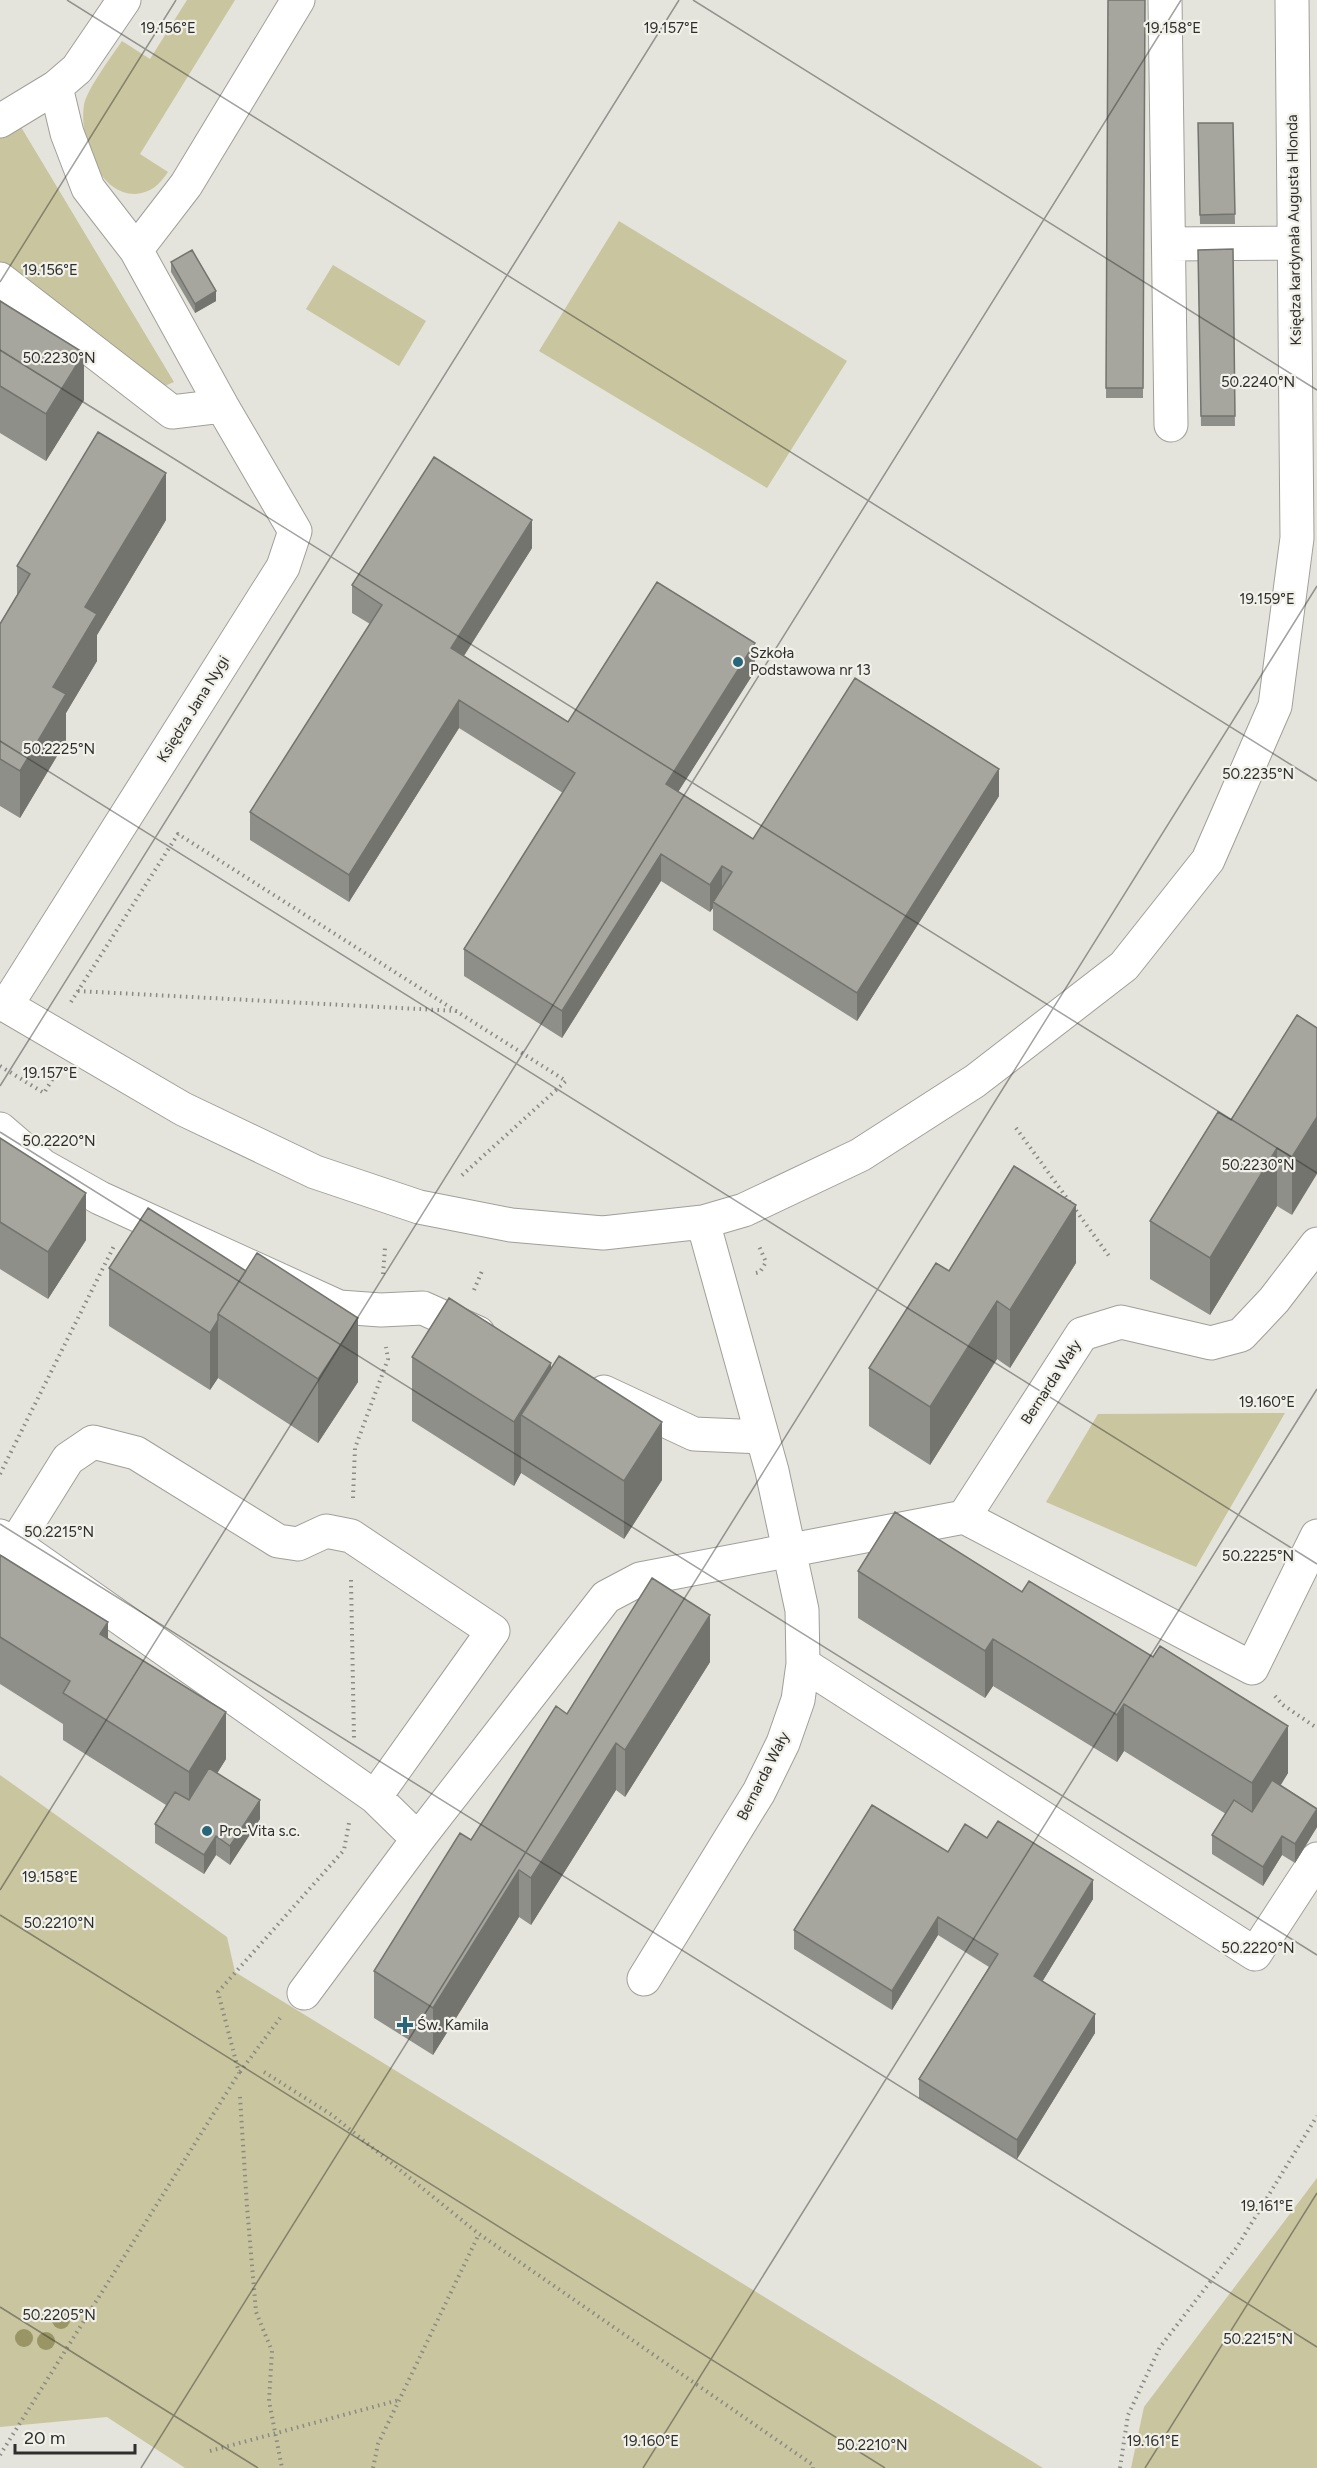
<svg xmlns="http://www.w3.org/2000/svg" width="1317" height="2468" font-family="Figtree,sans-serif">
	<style>
		.green { fill: #c9c59e }
		.lines { fill: none; stroke-linecap: round; stroke-linejoin: round }
		.minor-casing { stroke: #a09f98; stroke-width: 35 }
		.path { stroke: #8a8a85; stroke-width: 4; stroke-dasharray: 1.5 4.5; stroke-linecap: butt }
		.minor { stroke: #fff; stroke-width: 33 }
		.tree { fill: #9a9564 }
		.wall { fill: #8f8f89 }
		.shaded-wall { fill: #74746f }
		.building { fill: #a6a69f; stroke: #74746f; stroke-width: 1.5 }
		.ticks { fill: none; stroke: #2e2e2c; stroke-width: 1.5; stroke-opacity: 0.45 }
		.poi-dot { fill: #28667c; stroke: #f1f0e9; stroke-width: 2 }
		.labels { text-anchor: middle; stroke-width: 4.5; stroke-linejoin: round; paint-order: stroke }
		.street-label { font-size: 15px; fill: #2e2e2c; stroke: #f1f0e9 }
		.poi-label { font-size: 15px; fill: #2e2e2c; stroke: #f1f0e9; text-anchor: start }
		.ticks-label { font-size: 15px; text-anchor: middle; fill: #2e2e2c; stroke: #f1f0e9; stroke-width: 4.5; stroke-linejoin: round; paint-order: stroke }
	</style>
	<rect width="100%" height="100%" fill="#e4e3dc"/>
	<path class="green" d="M187,0h48l-95,154 28,18c-8,12 -17,21 -33,22 -38,0 -56,-58 -51,-89 3,-16 28,-49 38,-64l28,18z
		M18,122l156,260 -14,6 -160,-126v-126z
		M619,221l228,140 -80,127 -228,-137z
		M333,265l93,56 -27,45 -93,-57z
		M1285,1413l-89,154 -150,-65 52,-88z
		M0,1775l227,162 8,35 808,496h-858l-78,-51 -107,10z
		M1317,2178v290h-186l13,-61z"/>
	<g class="lines">
		<g class="minor-casing">
			<path id="minor" d="M1165,0l6,425
				M0,121l56,-34
				M1169,244l125,-1
				M136,250l50,-65 112,-185
				M0,279l172,133 50,-6
				M0,1002l183,107 132,63 104,35 92,18 92,8 100,-11 41,-12 116,-55 115,-74 149,-115 84,-106 67,-154 22,-168 -5,-538
				M6,1006l277,-439 12,-36 -73,-125 -86,-156 -48,-62 -21,-55 -11,-46 21,-18 47,-69
				M0,1129l43,37 57,32 239,109 42,3 42,-2 55,25
				M604,1392l90,42 68,3
				M964,1517l118,-183 39,-12 90,21 30,-8 33,-35 43,-56
				M0,1536l15,8 360,253 43,42
				M15,1544l53,-85 25,-17 43,11 142,88 20,3 28,-13 25,5 142,95 -118,166
				M803,1664l452,290 62,-95
				M644,1979l115,-187 24,-49 15,-43 5,-36 -1,-54 -30,-139 -69,-249
				M304,1993l114,-154 188,-242 34,-18 324,-62 288,151 65,-132"/>
		</g>
		<path class="path" d="M78,991l379,20
			M71,1002l107,-168 388,247 -106,96
			M0,1066l44,27 11,-18
			M1016,1128l93,128
			M756,1273l4,-1 6,-10 -8,-18
			M383,1274l2,-26
			M474,1290l8,-19
			M0,1474l115,-230
			M353,1498l2,-50 33,-89 -2,-12
			M351,1580l3,158
			M1275,1696l8,9 34,23
			M240,2072l40,-54
			M264,2072l68,43 147,119
			M240,2097l7,110 9,105 16,39 -3,50 13,67
			M210,2451l189,-51
			M0,2455l239,-382 -21,-81 126,-142 5,-27
			M373,2468l5,-24 101,-210 334,231v3
			M1120,2468l8,-53 32,-68 77,-100 80,-131"/>
		<use href="#minor" class="minor"/>
	</g>
	<g class="tree">
		<circle cx="61" cy="2320" r="9"/>
		<circle cx="24" cy="2338" r="9"/>
		<circle cx="46" cy="2341" r="9"/>
	</g>
	<path class="wall" d="M1108,0h37l-2,398h-37z
		M1198,123h35l2,101h-35z
		M1233,249l2,177h-34l-3,-176z
		M171,262l45,39 -21,12 -24,-41z
		M0,301l84,99 -38,61 -46,-28z
		M166,520l-69,115v26l-31,52v28l-46,77 -20,-12v-182l17,-29v-29z
		M532,548l-68,108 104,66 187,-51 -77,121 75,47 246,-43 -142,225 -144,-91v-22l-3,4 -49,-31 -99,157 -98,-62v-27l99,-156 -104,-65 -110,174 -99,-62v-28l120,-188 -18,-11v-28z
		M1297,1015l-5,200 -15,-9 -67,109 -60,-36v-58l81,-101z
		M0,1138l86,102 -38,59 -48,-30z
		M148,1208l210,174 -40,61 -100,-65 -8,12 -101,-64v-58z
		M1076,1263l-66,105 -13,-9 -67,106 -61,-39v-58l80,-97z
		M412,1357l139,12 111,111 -38,59 -103,-66 -7,13 -102,-65z
		M0,1555l108,83 118,121 -9,14 43,46 -30,46 -14,-10 -12,19 -49,-31v-19l11,-19 -103,-65v-16l-63,-40z
		M858,1571l164,21 266,181 -7,12 36,23v19l-22,36 -13,-8 -19,31 -51,-32v-19l14,-21 -102,-63 -7,11 -124,-76 -8,12 -127,-80z
		M710,1662l-85,135 -9,-7 -85,135 -12,-8 -86,138 -59,-37v-47l193,-257z
		M987,1838l106,61 -51,83 53,51 -78,126 -98,-61v-19l70,-112 -51,-32 -46,75 -98,-61v-19l154,-78z"/>
	<path class="shaded-wall" d="M216,291v10l-21,12v-9z
		M84,353v47l-38,61v-47z
		M166,473v47l-69,115v26l-31,52v28l-46,77v-47l65,-164z
		M532,520v28l-81,128v-28z
		M755,643v28l-89,140v-27z
		M459,700v28l-110,174v-27z
		M999,769v27l-142,225v-28z
		M661,854v27l-99,157v-27z
		M722,866v27l-9,9v6l-3,4v-27z
		M1317,1117v57l-25,41v-58z
		M1277,1148v58l-67,109v-57z
		M86,1193v47l-38,59v-47z
		M1076,1205v58l-66,105v-58z
		M997,1301v58l-67,106v-58z
		M358,1318v64l-40,61v-64z
		M218,1320v58l-8,12v-57z
		M551,1363v64l-30,-12v58l-7,13v-64z
		M662,1422v58l-38,59v-58z
		M710,1615v47l-85,135v-47z
		M108,1622v47l-8,-35z
		M993,1639v47l-8,12v-47z
		M1124,1704v47l-7,11v-47z
		M226,1712v47l-37,60v-47z
		M1288,1726v47l-36,57v-47z
		M616,1743v47l-85,135v-47z
		M260,1800v19l-30,46v-19z
		M1317,1809v18l-22,36v-19z
		M216,1836v19l-12,19v-19z
		M1282,1836v19l-19,31v-19z
		M519,1870v47l-86,138v-47z
		M1093,1880v19l-59,96v-19z
		M938,1917v18l-46,75v-19z
		M1095,2014v19l-78,126v-19z"/>
	<path class="building" d="M1108,0h37l-2,388h-37z
		M1198,123h35l2,91 -35,1z
		M1233,249l2,167h-34l-3,-166z
		M192,250l24,41 -21,13 -24,-42z
		M0,301l84,52 -38,61 -46,-28z
		M98,432l68,41 -81,134 12,7 -44,73 13,7 -46,77 -20,-12v-135l30,-50 -13,-8z
		M434,457l98,63 -81,128 117,74 89,-140 98,61 -89,141 87,55 102,-161 144,91 -142,224 -144,-91 19,-30 -10,-6 -12,19 -49,-31 -99,157 -98,-62 111,-176 -116,-73 -110,175 -99,-63 132,-207 -30,-20z
		M1297,1015l20,13v89l-25,40 -15,-9 -67,110 -60,-37 68,-109 13,8z
		M0,1138l86,55 -38,59 -48,-30z
		M1014,1166l62,39 -66,105 -13,-9 -67,106 -61,-39 67,-105 13,8z
		M148,1208l98,63 -28,43v6l-8,13 -101,-65z
		M257,1253l101,65 -40,61 -100,-65z
		M449,1298l102,65 -37,59 -102,-65z
		M559,1356l103,66 -38,59 -103,-66z
		M895,1512l127,80 7,-11 124,76 7,-11 128,80 -36,57 -128,-79 -7,11 -124,-76 -8,12 -127,-80z
		M0,1555l108,67 -8,12 126,78 -37,60 -126,-79 7,-12 -70,-44z
		M652,1578l58,37 -85,135 -9,-7 -85,135 -12,-8 -86,138 -59,-37 86,-138 11,7 85,-134 11,8z
		M209,1768l51,32 -30,46 -14,-10 -12,19 -49,-31 20,-32 14,8z
		M1272,1780l45,29 -22,35 -13,-8 -19,31 -51,-32 22,-35 18,12z
		M872,1805l76,47 17,-28 22,14 11,-17 95,59 -59,96 61,38 -78,126 -98,-61 79,-125 -60,-37 -46,74 -98,-61z"/>
	<path class="ticks" d="M67,0l1250,781M693,0l624,390M0,282l176,-282M0,350l1317,823M0,741l1317,823M0,1086l679,-1086M0,1132l1317,823M0,1524l1317,823M0,1890l1181,-1890M0,1915l885,553M0,2307l258,161M141,2468l1176,-1882M643,2468l674,-1079M1145,2468l172,-275"/>
	<g class="poi-dot">
		<circle cx="738" cy="662" r="6"/>
		<circle cx="207" cy="1831" r="6"/>
		<path d="M402 2016h6v6h6v6h-6v6h-6v-6h-6v-6h6z"/>
	</g>
	<g class="labels">
		<g class="street-label">
			<text transform="translate(1294 230) rotate(-91)" y="5">Księdza kardynała Augusta Hlonda</text>
			<text transform="translate(193 709) rotate(-58)" y="5">Księdza Jana Nygi</text>
			<text transform="translate(1051 1382) rotate(-57)" y="5">Bernarda Wały</text>
			<text transform="translate(763 1776) rotate(-63)" y="5">Bernarda Wały</text>
		</g>
		<g class="poi-label">
			<text x="750" y="658">Szkoła<tspan x="750" dy="17">Podstawowa nr 13</tspan></text>
			<text x="219" y="1836">Pro-Vita s.c.</text>
			<text x="417" y="2030">Św. Kamila</text>
		</g>
	</g>
	<g class="ticks-label">
		<text x="168" y="33">19.156°E</text>
		<text x="671" y="33">19.157°E</text>
		<text x="1173" y="33">19.158°E</text>
		<text x="50" y="275">19.156°E</text>
		<text x="59" y="363">50.2230°N</text>
		<text x="1258" y="387">50.2240°N</text>
		<text x="1267" y="604">19.159°E</text>
		<text x="59" y="754">50.2225°N</text>
		<text x="1258" y="779">50.2235°N</text>
		<text x="50" y="1078">19.157°E</text>
		<text x="59" y="1146">50.2220°N</text>
		<text x="1258" y="1170">50.2230°N</text>
		<text x="1267" y="1407">19.160°E</text>
		<text x="59" y="1537">50.2215°N</text>
		<text x="1258" y="1561">50.2225°N</text>
		<text x="50" y="1882">19.158°E</text>
		<text x="59" y="1928">50.2210°N</text>
		<text x="1258" y="1953">50.2220°N</text>
		<text x="1267" y="2211">19.161°E</text>
		<text x="59" y="2320">50.2205°N</text>
		<text x="1258" y="2344">50.2215°N</text>
		<text x="651" y="2446">19.160°E</text>
		<text x="1153" y="2446">19.161°E</text>
		<text x="872" y="2450">50.2210°N</text>
	</g>
	<path d="M15 2444v9h120v-9" fill="none" stroke="#2e2e2c" stroke-width="3"/>
	<text x="24" y="2444" font-size="18" fill="#2e2e2c" stroke="#f1f0e9" stroke-width="4.5" paint-order="stroke">20 m</text>
</svg>
